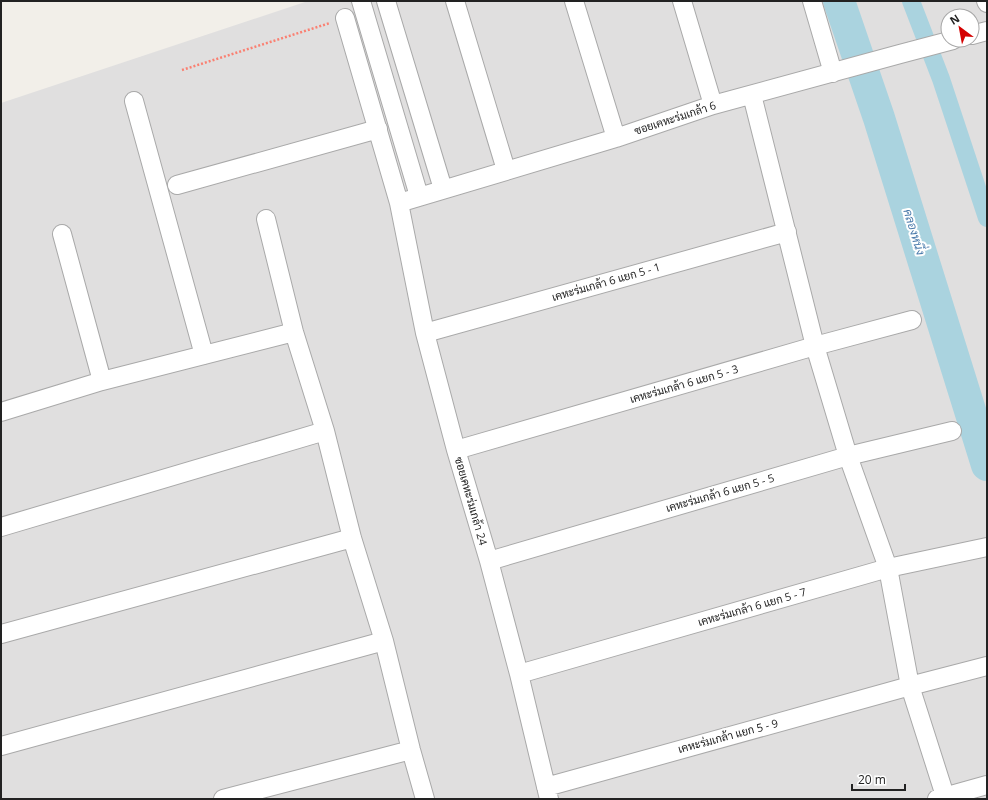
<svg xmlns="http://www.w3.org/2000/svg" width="988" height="800" font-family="'Open Sans',Sarabun,sans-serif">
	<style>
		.residential { fill: #e0dfdf; fill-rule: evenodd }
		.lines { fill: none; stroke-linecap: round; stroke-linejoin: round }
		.canal { stroke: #aad3df; stroke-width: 18 }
		.river { stroke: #aad3df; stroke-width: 32 }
		.minor-casing { stroke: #a9a9a9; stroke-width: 20 }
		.path { stroke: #fa8072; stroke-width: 2.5; stroke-dasharray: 2 2; stroke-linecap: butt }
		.minor { stroke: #fff; stroke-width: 18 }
		.labels { text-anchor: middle; stroke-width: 4; stroke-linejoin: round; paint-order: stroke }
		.street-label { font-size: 11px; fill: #222; stroke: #fff }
		.water-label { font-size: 12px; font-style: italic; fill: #4a7aab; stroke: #fff }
	</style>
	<rect width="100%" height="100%" fill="#f2efe9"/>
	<path class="residential" d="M308,1h679v798h-986v-696zM948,16h24v24h-24z"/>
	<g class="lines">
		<path class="canal" d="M911,1l30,78 46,139"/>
		<path class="river" d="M839,1l40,117 108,347"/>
		<g class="minor-casing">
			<path id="minor" d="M361,1l58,195
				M386,1l57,188
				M455,1l51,169
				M574,1l42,137
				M682,1l31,104
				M812,1l21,72
				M986,1l1,2
				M345,18l54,185 26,130 31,117 33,111 30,113 30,125
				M972,35l15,-4
				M752,95l63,251 33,110 40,112 22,118 36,113
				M134,101l70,254
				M177,185l201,-56
				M399,203l217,-65 97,-33 187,-51 53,-14
				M266,219l28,113 31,99 27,107 32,103 27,109 14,49
				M62,234l40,147
				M425,333l362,-101
				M1,412l101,-31 192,-49
				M456,450l359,-104 97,-26
				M1,527l324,-96
				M489,561l359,-105 104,-25
				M1,634l351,-96
				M519,674l369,-106 99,-21
				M1,746l383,-105
				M546,787l364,-101 77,-20
				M223,799l188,-49
				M937,799l50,-14"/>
		</g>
		<path class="path" d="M182,70l148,-47"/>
		<use href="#minor" class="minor"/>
	</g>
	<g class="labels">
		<g class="street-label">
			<text transform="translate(675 118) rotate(-18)" y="4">ซอยเคหะร่มเกล้า 6</text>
			<text transform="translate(606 282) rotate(-16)" y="4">เคหะร่มเกล้า 6 แยก 5 - 1</text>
			<text transform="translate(684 384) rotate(-16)" y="4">เคหะร่มเกล้า 6 แยก 5 - 3</text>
			<text transform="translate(720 493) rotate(-16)" y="4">เคหะร่มเกล้า 6 แยก 5 - 5</text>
			<text transform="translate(471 501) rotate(74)" y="4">ซอยเคหะร่มเกล้า 24</text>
			<text transform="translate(752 607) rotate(-16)" y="4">เคหะร่มเกล้า 6 แยก 5 - 7</text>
			<text transform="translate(728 736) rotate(-15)" y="4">เคหะร่มเกล้า แยก 5 - 9</text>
		</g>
		<g class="water-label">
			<text transform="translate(914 232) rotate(73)" y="4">คลองหนึ่ง</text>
		</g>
	</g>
	<rect width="988" height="800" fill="none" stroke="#222222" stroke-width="4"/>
	<g transform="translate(960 28) rotate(328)"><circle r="19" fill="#ffffff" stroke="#a7a7a7"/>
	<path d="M0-3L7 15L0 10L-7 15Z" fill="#d40000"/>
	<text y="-6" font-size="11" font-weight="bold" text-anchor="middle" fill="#222222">N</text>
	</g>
	<path d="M852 784v6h53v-6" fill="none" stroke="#222222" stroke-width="2"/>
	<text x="858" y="784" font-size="12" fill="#222222" stroke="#ffffff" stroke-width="3" paint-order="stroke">20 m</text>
</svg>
